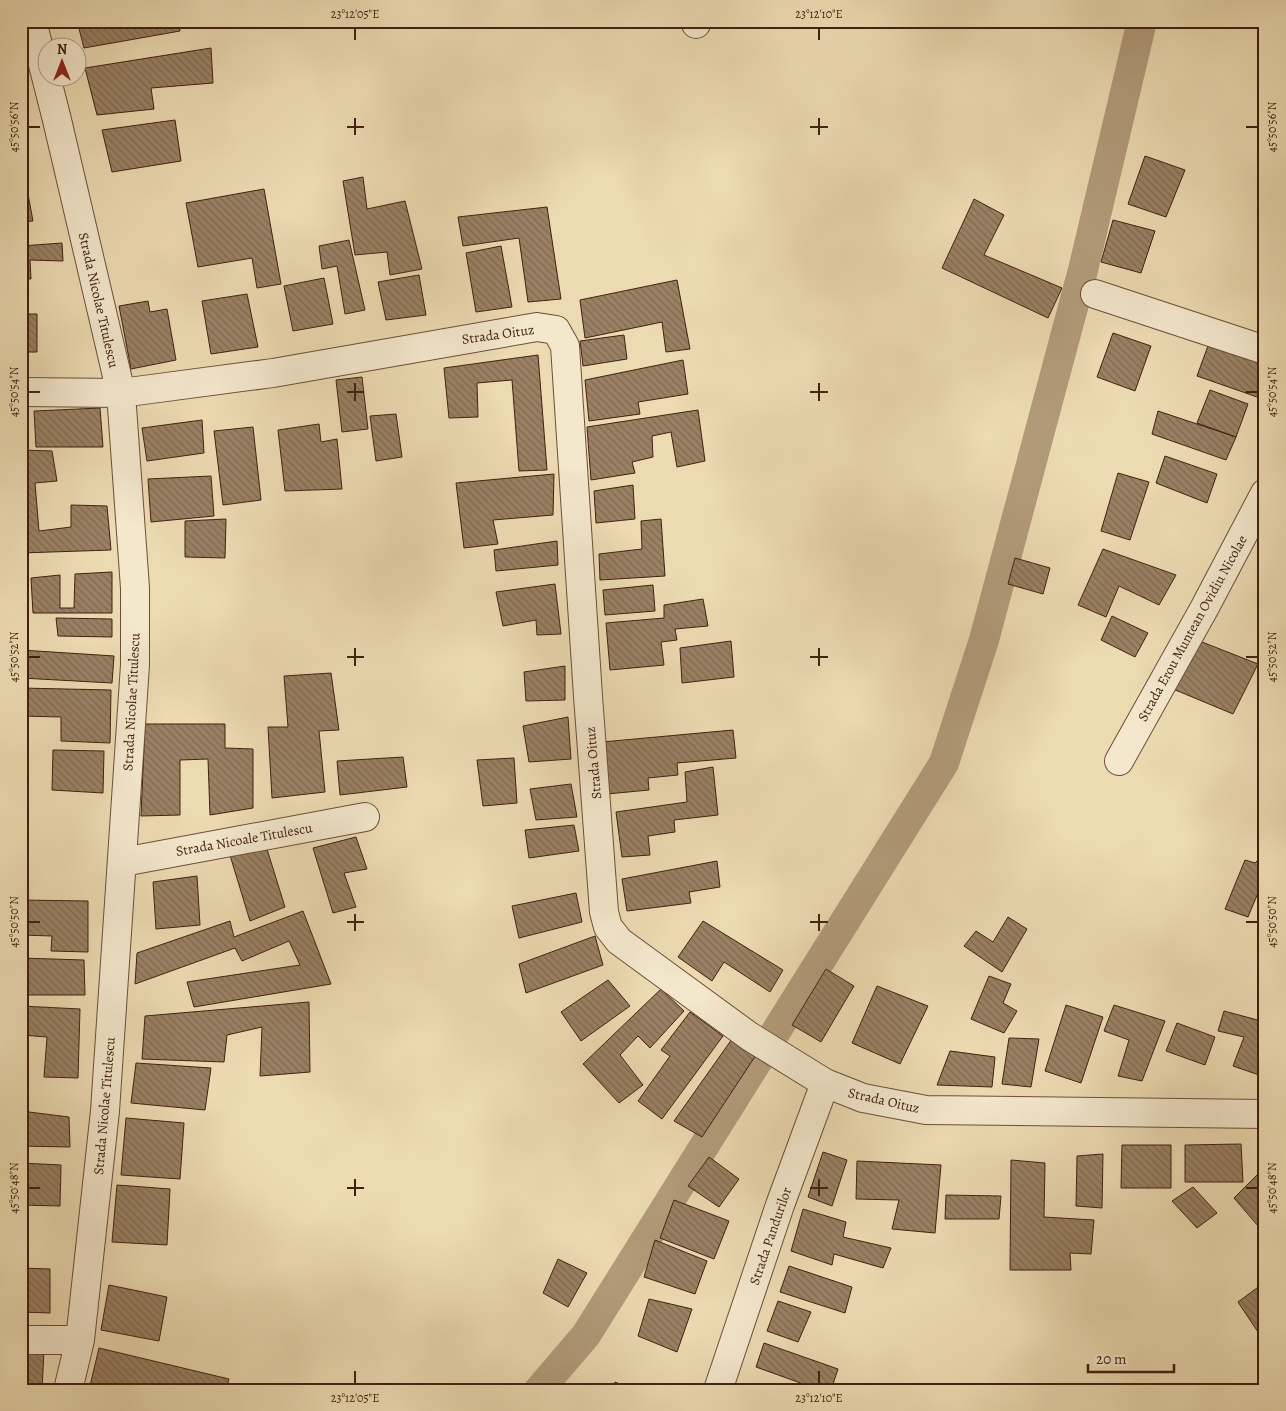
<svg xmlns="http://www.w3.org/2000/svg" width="1286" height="1411" font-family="Alegreya,serif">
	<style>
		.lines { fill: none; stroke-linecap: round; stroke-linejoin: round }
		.canal { stroke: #b29b7a; stroke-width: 30 }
		.building { fill: url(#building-back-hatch); stroke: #412010 }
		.minor-casing { stroke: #6c4e38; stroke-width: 30 }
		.minor { stroke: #f3e7cc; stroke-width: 28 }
		.ticks { fill: none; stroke: #412010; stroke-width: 2 }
		.labels { text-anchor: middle; stroke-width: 4; stroke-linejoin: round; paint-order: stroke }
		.street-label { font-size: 14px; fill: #412010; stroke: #f3e7cc }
		.neatline { fill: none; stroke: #412010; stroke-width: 2 }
		.ticks-label { font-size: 12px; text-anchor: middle; fill: #412010 }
	</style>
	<defs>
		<pattern id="building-back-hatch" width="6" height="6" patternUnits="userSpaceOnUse" patternTransform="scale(1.25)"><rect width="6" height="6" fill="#9a8164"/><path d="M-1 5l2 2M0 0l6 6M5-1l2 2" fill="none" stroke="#7f6951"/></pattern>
	</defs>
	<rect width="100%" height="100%" fill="#ecdab1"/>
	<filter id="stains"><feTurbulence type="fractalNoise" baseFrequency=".004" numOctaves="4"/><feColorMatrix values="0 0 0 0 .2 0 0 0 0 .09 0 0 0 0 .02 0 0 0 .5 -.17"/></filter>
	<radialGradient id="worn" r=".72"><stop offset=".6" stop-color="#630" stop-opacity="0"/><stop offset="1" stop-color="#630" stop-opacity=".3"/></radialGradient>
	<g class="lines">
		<path class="canal" d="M539,1390l47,-55 358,-572 40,-123 99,-370 59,-249"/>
	</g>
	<path class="building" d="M77,21h101l2,10 -96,17z
		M211,48l2,35 -62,5 3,21 -57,6 -12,-47z
		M175,120l6,41 -69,11 -10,-42z
		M21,135l6,24 -6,1z
		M1145,156l40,14 -19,47 -38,-13z
		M21,173h3l9,48 -12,1z
		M363,177l4,32 38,-8 17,68 -32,6 -3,-23 -32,3 -12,-74z
		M264,189l17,95 -24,4 -5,-30 -54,9 -12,-64z
		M974,199l30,16 -20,40 78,33 -14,30 -106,-50z
		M547,207l14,92 -33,3 -9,-64 -56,8 -5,-29z
		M1113,220l42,11 -14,42 -40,-11z
		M349,240l16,70 -20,4 -8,-48 -15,3 -3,-23z
		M62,243l1,18 -33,-1 1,19h-10v-33z
		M501,246l11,61 -36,5 -10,-59z
		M419,275l7,40 -40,5 -8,-38z
		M324,278l9,46 -40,7 -9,-45z
		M677,280l13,69 -24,3 -4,-30 -77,16 -5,-38z
		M247,294l11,53 -47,7 -9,-53z
		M148,301l2,11 17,-3 9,51 -45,9 -12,-63z
		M21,314h16v38h-16z
		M1113,333l38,13 -16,45 -38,-14z
		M624,335l3,24 -44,7 -3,-25z
		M1209,343l56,19v20l-5,16 -63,-22z
		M538,355l9,115 -28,1 -7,-91 -35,3 1,34 -29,1 -5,-50z
		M683,360l5,34 -50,8 2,12 -51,7 -4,-41z
		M362,377l6,52 -26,3 -6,-52z
		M1210,390l38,14 -12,33 -39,-14z
		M100,408l3,39h-67l-2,-36z
		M698,410l7,51 -28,6 -6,-35 -19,4 1,21 -21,5 3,11 -44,7 -4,-53z
		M1158,411l78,26 -10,23 -74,-26z
		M396,414l6,43 -26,4 -6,-45z
		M202,420l2,33 -57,8 -5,-33z
		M319,424l2,18 16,-3 5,50 -57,2 -7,-61z
		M253,427l8,73 -38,5 -9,-74z
		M21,450l31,1 5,30 -22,2 4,48 32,-4v-22l36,1 4,44 -90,3z
		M1165,456l52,18 -10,29 -51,-20z
		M1118,473l31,9 -19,58 -29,-9z
		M554,474l-1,41 -60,5 5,24 -34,4 -8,-65z
		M211,476l3,40 -63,6 -3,-43z
		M633,485l2,34 -39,4 -2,-32z
		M226,519l-1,39 -40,-1v-36z
		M661,519l4,57 -65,4 -1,-26 43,-5 -1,-28z
		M557,541l1,24 -62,6 -2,-21z
		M1103,549l73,26 -17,30 -40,-19 -13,31 -28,-12z
		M1015,558l35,10 -7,26 -35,-10z
		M112,572v41h-79l-2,-35 29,-3v33h14l1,-34z
		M555,584l6,50 -24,1 -1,-15 -33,6 -7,-34z
		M653,585l2,26 -50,4 -2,-25z
		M703,599l5,27 -33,3 2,11 -16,2 3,23 -54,5 -4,-47 58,-5v-13z
		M1112,616l36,17 -13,24 -34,-17z
		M56,618l56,1v18l-54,-1z
		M1197,640l61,24 -25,50 -60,-25z
		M731,641l3,36 -52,6 -2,-35z
		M21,650l93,6 -2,27 -91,-5z
		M565,666v34l-39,1 -2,-29z
		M331,673l8,57 -20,1 6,61 -53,6 -4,-71h20l-4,-51z
		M21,688l90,2 -1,53 -49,-2v-24l-40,-1z
		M568,717l3,42 -42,3 -6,-36z
		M145,724h80v24l28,1v59l-43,7 -2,-56 -28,1v55l-39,1z
		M733,730l3,28 -59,5 1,12 -30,3 1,12 -42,4 -5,-52z
		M53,750l51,1 -1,42 -51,-3z
		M403,757l4,30 -67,8 -3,-34z
		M514,758l3,45 -34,3 -6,-46z
		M713,767l5,48 -44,5 1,12 -27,4 2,19 -28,2 -6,-45 71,-10 -2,-30z
		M571,784l6,33 -41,3 -6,-31z
		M574,825l5,26 -50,7 -4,-28z
		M356,837l11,32 -23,4 12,34 -23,6 -20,-65z
		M266,846l19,61 -35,14 -21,-69z
		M1263,855h2v21l-17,41 -23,-8 20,-49 10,3z
		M717,861l3,26 -31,5 2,11 -64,8 -5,-32z
		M197,876l3,49 -44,4 -3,-47z
		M576,893l6,29 -63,16 -7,-32z
		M21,900l67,1v51l-37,-1 1,-15 -31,-1z
		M303,911l28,73 -137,23 -7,-25 113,-17 -11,-24 -47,20 -7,-13 -100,36 2,-31 93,-32 4,16z
		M1008,917l19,12 -25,43 -38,-26 12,-15 17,11z
		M703,921l80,49 -13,22 -46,-30 -12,19 -34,-24z
		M595,936l8,29 -77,28 -7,-29z
		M21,958l63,2 1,35h-64z
		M826,969l28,17 -33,56 -29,-17z
		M989,976l22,8 -8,19 14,8 -13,22 -33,-14z
		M608,980l22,26 -49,35 -20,-29z
		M877,986l51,20 -28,58 -48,-21z
		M661,989l23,22 -34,37 -12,-12 -18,19 23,30 -24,18 -36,-39z
		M309,1002l1,70 -50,4 2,-49 -35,8 -3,27 -82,-3 3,-43z
		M1066,1005l37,12 -22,66 -36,-12z
		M1114,1005l51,16 -23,60 -24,-5 11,-36 -25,-9z
		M21,1006l59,3 -2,69 -34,-1 3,-40 -26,-2z
		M1224,1011l41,11v40l-6,13 -26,-9 11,-29 -26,-6z
		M690,1012l33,24 -61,83 -24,-18 32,-45 -9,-6z
		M1177,1023l38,14 -10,28 -39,-14z
		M1009,1038l30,1 -8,48 -29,-3z
		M732,1039l24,16 -54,82 -28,-16z
		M950,1051l45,6 -3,30 -55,-2z
		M136,1063l75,5 -6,42 -74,-7z
		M21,1111l48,6 1,30 -49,-1z
		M126,1118l58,5 -4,56 -59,-4z
		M1241,1144l2,38h-58v-37z
		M1122,1145h49v43h-50z
		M823,1152l24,8 -15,46 -24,-9z
		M1103,1154l-1,54 -26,-2 1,-50z
		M709,1157l30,22 -20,28 -31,-21z
		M1011,1160l34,3 -1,54 50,3 -3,34 -21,-1 1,17h-61z
		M857,1161l84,4 -6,68 -43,-4 7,-29 -43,-1z
		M21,1163l40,2 -1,41 -39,-1z
		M1263,1169l2,2v63l-31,-36z
		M117,1185l53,4 -3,56 -55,-3z
		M1193,1187l24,26 -20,15 -25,-27z
		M946,1195l55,1 -2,23h-54z
		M674,1200l55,21 -15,38 -54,-21z
		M803,1209l43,13 -3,15 48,11 -8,20 -49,-14 -2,11 -41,-14z
		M21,1216h3l-1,43h-2z
		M655,1240l52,21 -12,33 -51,-17z
		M558,1259l29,14 -19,34 -25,-14z
		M789,1266l63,21 -7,26 -65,-21z
		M21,1268l29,1v44l-29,-1z
		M1265,1282v58l-1,1 -26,-39z
		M109,1285l58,12 -8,44 -58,-11z
		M649,1299l43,10 -15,43 -39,-16z
		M778,1301l33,11 -13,30 -31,-11z
		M764,1343l74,26 -7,21h-11l-64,-23z
		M99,1348l130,31 -3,11h-54l-18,-5 -2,5h-63z
		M21,1349l23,1 -2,40 -21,-1z
		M615,1382l18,8h-20z"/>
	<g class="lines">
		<g class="minor-casing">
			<path id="minor" d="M32,21l25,99 64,273 14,195v77l-30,446 -25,229 -12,50
				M696,21v3
				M1095,294l170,56
				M21,392l100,1 152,-20 264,-46 19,3 9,16 23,350 16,216 4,15 11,14 130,95 76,47 38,15 63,12 339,4
				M1119,761l86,-154 60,-114
				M123,862l242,-45
				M21,1340h59
				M718,1390l62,-185 45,-122"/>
		</g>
		<use href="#minor" class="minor"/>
	</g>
	<path class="ticks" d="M355,28v12M819,28v12M355,118v17M819,118v17M28,127h12M347,127h17M810,127h18M1246,127h12M355,383v18M819,383v18M28,392h12M347,392h17M810,392h18M1246,392h12M355,648v18M819,648v18M28,657h12M347,657h17M810,657h18M1246,657h12M355,914v17M819,914v17M28,922h12M347,922h17M810,922h18M1246,922h12M355,1179v17M819,1179v17M28,1188h12M347,1188h17M810,1188h18M1246,1188h12M355,1371v13M819,1371v13"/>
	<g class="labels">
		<g class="street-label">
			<text transform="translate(99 300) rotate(77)" y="5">Strada Nicolae Titulescu</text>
			<text transform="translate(498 334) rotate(-8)" y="5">Strada Oituz</text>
			<text transform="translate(1192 628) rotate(-61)" y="5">Strada Erou Muntean Ovidiu Nicolae</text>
			<text transform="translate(131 702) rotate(-87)" y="5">Strada Nicolae Titulescu</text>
			<text transform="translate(593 763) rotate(-95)" y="5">Strada Oituz</text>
			<text transform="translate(244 839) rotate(-10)" y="5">Strada Nicoale Titulescu</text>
			<text transform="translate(884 1100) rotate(13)" y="5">Strada Oituz</text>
			<text transform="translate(104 1106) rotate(-85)" y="5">Strada Nicolae Titulescu</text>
			<text transform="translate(770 1236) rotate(-71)" y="5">Strada Pandurilor</text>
		</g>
	</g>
	<rect width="1286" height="1411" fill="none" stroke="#ecdab1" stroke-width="55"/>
	<g transform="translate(62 62)"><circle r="24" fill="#f3e7cc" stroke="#ac9781"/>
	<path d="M0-4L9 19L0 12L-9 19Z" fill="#8f2418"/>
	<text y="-8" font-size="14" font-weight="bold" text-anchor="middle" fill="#412010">N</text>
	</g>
	<path d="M1088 1364v8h86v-8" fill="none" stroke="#412010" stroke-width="2.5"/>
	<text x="1096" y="1364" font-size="15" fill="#412010" stroke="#f3e7cc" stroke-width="4" paint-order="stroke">20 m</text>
	<rect x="28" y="28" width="1230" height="1356" class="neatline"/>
	<g class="ticks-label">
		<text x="355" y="18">23°12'05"E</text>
		<text x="819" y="18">23°12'10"E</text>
		<text transform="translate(14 127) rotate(-90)" y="4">45°50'56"N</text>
		<text transform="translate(1272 127) rotate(-90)" y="4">45°50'56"N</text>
		<text transform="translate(14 392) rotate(-90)" y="4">45°50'54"N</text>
		<text transform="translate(1272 392) rotate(-90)" y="4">45°50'54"N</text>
		<text transform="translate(14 657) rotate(-90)" y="4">45°50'52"N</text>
		<text transform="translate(1272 657) rotate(-90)" y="4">45°50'52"N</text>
		<text transform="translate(14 922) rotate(-90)" y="4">45°50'50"N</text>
		<text transform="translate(1272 922) rotate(-90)" y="4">45°50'50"N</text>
		<text transform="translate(14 1188) rotate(-90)" y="4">45°50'48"N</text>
		<text transform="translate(1272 1188) rotate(-90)" y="4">45°50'48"N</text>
		<text x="355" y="1402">23°12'05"E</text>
		<text x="819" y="1402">23°12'10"E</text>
	</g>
	<rect width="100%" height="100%" filter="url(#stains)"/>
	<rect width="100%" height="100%" fill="url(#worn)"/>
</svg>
